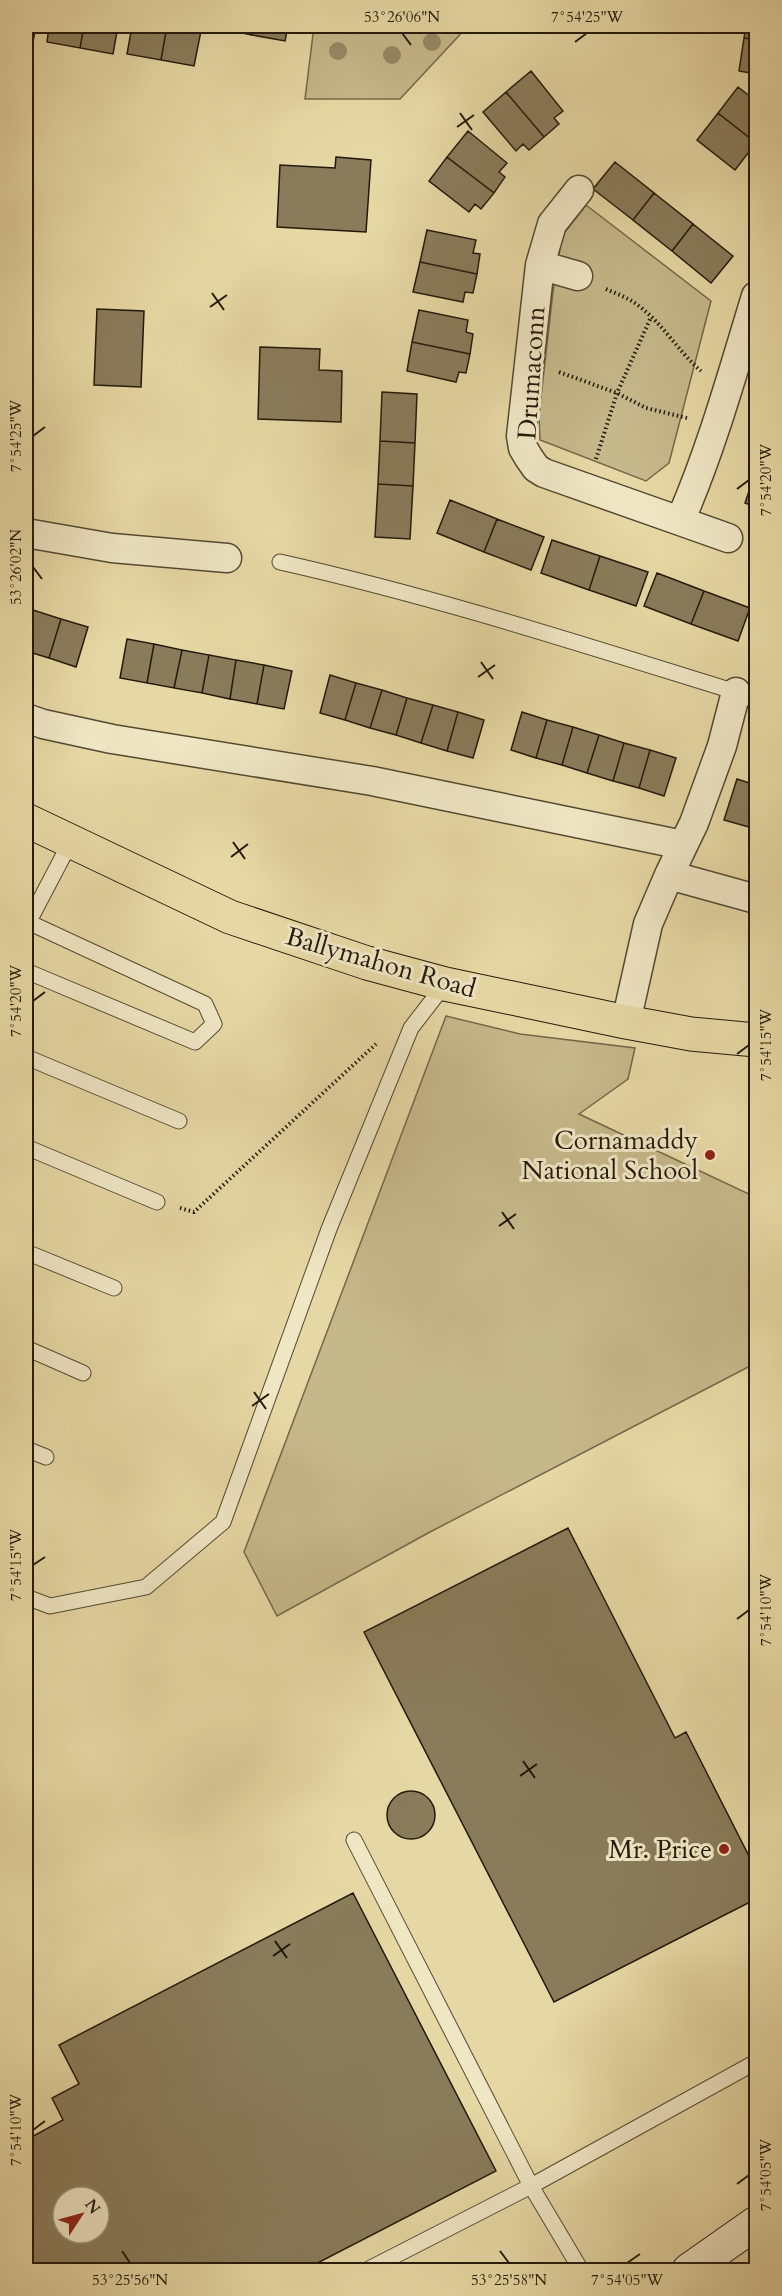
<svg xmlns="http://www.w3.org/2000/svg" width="782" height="2296" font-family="Cardo,serif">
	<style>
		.green { fill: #c5b88a; stroke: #74684a; stroke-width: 1.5 }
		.building { fill: #897c5b; stroke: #24190b; stroke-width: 1.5; fill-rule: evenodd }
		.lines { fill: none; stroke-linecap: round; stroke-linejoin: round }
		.service-casing { stroke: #544931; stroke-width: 17 }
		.minor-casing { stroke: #544931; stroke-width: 31 }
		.secondary-casing { stroke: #24190b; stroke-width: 35 }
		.primary-casing { stroke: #24190b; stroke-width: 35 }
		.path { stroke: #24190b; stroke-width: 4; stroke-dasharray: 1.5 3; stroke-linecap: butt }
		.service { stroke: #efe6c4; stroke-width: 15 }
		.minor { stroke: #efe6c4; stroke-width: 28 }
		.secondary { stroke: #efe6c4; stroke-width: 33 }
		.primary { stroke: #e6d8a4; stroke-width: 33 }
		.tree { fill: #968965 }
		.ticks { fill: none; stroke: #24190b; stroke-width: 2 }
		.poi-dot { fill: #8f2418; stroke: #efe6c4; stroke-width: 2 }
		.labels { text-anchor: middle; stroke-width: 6; stroke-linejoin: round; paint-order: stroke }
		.street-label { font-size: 26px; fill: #24190b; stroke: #efe6c4 }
		.poi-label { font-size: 26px; fill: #24190b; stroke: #efe6c4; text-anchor: end }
		.neatline { fill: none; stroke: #24190b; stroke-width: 2 }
		.ticks-label { font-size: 15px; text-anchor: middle; fill: #24190b }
	</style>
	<rect width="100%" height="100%" fill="#e6d8a4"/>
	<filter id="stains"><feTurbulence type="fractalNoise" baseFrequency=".00333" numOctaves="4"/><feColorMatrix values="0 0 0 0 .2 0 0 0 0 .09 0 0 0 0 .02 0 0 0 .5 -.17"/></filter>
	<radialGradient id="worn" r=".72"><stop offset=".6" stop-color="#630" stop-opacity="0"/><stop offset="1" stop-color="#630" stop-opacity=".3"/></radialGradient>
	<path class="green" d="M314,26h154l-68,73h-95z
		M586,205l125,96 -42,162 -23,18 -106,-41 -1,-25 14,-123 9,-56z
		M446,1016l74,18 115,14 -7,31 -49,35 172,81 5,13v155l-326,169 -153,84 -33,-64z"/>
	<path class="building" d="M26,26h10l-3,16 -7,-1z
		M49,26h35l-4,22 -33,-6z
		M84,26h34l-5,28 -33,-6z
		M132,26h35l-6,34 -34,-6z
		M167,26h35l-8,40 -33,-6z
		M219,26h35l-2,9 -33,-7z
		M254,26h34l-3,15 -33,-6z
		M746,26h10v14l-12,-2z
		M744,38l12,2v34l-17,-3z
		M531,71l32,40 -9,7 5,6 -15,13 -38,-45z
		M738,87l18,14v42l-38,-30z
		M506,92l38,45 -15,13 -6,-6 -7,7 -33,-39z
		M718,113l38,30 -21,27 -38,-30z
		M468,131l39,32 -8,9 6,5 -11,16 -47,-36z
		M336,157l35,3 -5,72 -89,-5 3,-62 55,3z
		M447,157l47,36 -13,16 -6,-5 -6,8 -40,-31z
		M615,162l39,31 -21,27 -40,-31z
		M654,193l39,31 -21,27 -39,-31z
		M693,224l40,32 -22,27 -39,-32z
		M427,230l49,10 -3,13 7,1 -3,20 -57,-12z
		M420,262l57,12 -4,19 -8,-1 -2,10 -50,-10z
		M97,309l47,2 -3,76 -47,-2z
		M419,310l49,10 -2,12 7,2 -3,20 -58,-12z
		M412,342l58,12 -4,19 -7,-1 -3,10 -49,-11z
		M260,347l60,2 -1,21 23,1 -1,51 -83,-3z
		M382,392l35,2 -2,49 -35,-2z
		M380,441l35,2 -2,43 -35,-2z
		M755,474l1,1v32l-11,-4z
		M378,484l35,2 -3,53 -35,-2z
		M450,500l47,19 -13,33 -47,-19z
		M497,519l47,18 -13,33 -47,-18z
		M552,540l48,16 -11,34 -48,-17z
		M600,556l48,16 -12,34 -47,-16z
		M657,573l47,18 -13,33 -47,-18z
		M704,591l46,17 -12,33 -47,-17z
		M26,608l7,2 -7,27z
		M33,610l28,9 -12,39 -23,-7v-14z
		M61,619l27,8 -12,40 -27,-9z
		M127,639l27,5 -7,39 -27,-5z
		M154,644l28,6 -8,38 -27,-5z
		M182,650l27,5 -7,38 -28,-5z
		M209,655l27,5 -6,39 -28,-6z
		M236,660l28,5 -7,39 -27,-5z
		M264,665l28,6 -8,38 -27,-5z
		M330,675l26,8 -11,37 -25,-7z
		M356,683l26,7 -12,38 -25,-8z
		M382,690l25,8 -11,37 -26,-7z
		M407,698l26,7 -12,38 -25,-8z
		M433,705l25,7 -11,39 -26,-8z
		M458,712l26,8 -11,38 -26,-7z
		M522,712l25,8 -11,38 -25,-8z
		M547,720l26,7 -11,38 -26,-7z
		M573,727l26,8 -12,38 -25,-8z
		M599,735l25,8 -11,38 -26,-8z
		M624,743l26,7 -11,38 -26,-7z
		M650,750l26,8 -12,38 -25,-8z
		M737,779l19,6v18l-7,24 -25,-7z
		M756,803v27l-7,-3z
		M568,1528l107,210 11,-6 70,138v29l-202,103 -190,-370z
		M387 1815a24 24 0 1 1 48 0a24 24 0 1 1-48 0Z
		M353,1893l143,278 -192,99h-278v-130l37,-20 -11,-22 27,-14 -20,-39zM63,2197h36v36h-36z"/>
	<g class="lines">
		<g class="service-casing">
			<path id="service" d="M280,562c156,35 304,83 456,130l20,9
				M26,927l45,-86
				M26,971l169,71 19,-18 -9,-20 -177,-82
				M26,1057l153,64
				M26,1147l131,55
				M26,1252l88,36
				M26,1348l57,25
				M26,1449l20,8
				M26,1597l24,9 96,-19 77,-65 106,-293 82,-201 34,-44
				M354,1840l177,346 50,84
				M367,2270l164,-84 225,-124"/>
		</g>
		<g class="minor-casing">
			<path id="minor" d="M579,190l-27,34 -12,41 -19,171 2,12 6,10 7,10 8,5 136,48c32,-73 53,-150 76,-225
				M540,265l38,11
				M680,521l48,17
				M26,533l86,15 115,10
				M26,718l17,6 69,15 260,42 311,64
				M669,875l87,24
				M626,1022l22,-98 21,-49 25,-52 28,-77 14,-54"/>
		</g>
		<g class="secondary-casing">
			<path id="secondary" d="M689,2270l67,-47"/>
		</g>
		<g class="primary-casing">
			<path id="primary" d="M26,820l204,97 137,46 78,21 181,38 65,12 65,6"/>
		</g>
		<path class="path" d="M606,289c11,5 23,9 33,17 24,18 39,45 62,65
			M559,372l58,21 29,15 41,10
			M596,459l21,-66 34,-76
			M180,1208l14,4 182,-168"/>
		<use href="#service" class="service"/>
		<use href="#minor" class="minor"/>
		<use href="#secondary" class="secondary"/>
		<use href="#primary" class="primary"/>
	</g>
	<g class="tree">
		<circle cx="432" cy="42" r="9"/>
		<circle cx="338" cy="51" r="9"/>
		<circle cx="392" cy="55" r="9"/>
	</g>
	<path class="ticks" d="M402,33l9,12M575,42l12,-9M460,113l12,17M457,127l17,-12M212,293l12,17M210,307l17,-12M33,436l12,-9M737,489l12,-9M33,567l9,12M481,662l12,17M478,677l17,-12M233,842l12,17M231,857l17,-13M33,1001l12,-9M737,1054l12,-9M502,1212l12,17M499,1226l17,-12M254,1392l12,17M252,1406l17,-12M33,1565l12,-8M737,1619l12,-9M523,1761l12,17M520,1776l17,-12M275,1941l12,17M273,1956l17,-12M33,2130l12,-9M737,2184l12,-9M122,2251l8,12M500,2251l9,12M627,2263l13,-9"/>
	<g class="poi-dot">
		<circle cx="710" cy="1155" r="6"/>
		<circle cx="724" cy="1849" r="6"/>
	</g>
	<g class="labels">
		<g class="street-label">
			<text transform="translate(531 373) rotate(-86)" y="9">Drumaconn</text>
			<text transform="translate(381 962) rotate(16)" y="9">Ballymahon Road</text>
		</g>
		<g class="poi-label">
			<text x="698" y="1149">Cornamaddy<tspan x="698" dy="30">National School</tspan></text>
			<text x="712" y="1858">Mr. Price</text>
		</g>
	</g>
	<rect width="782" height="2296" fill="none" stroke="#e6d8a4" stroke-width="66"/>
	<g transform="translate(81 2215) rotate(54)"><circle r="28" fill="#efe6c4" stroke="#9e947a" stroke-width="1.5"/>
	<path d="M0-4.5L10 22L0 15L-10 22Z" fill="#8f2418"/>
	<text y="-9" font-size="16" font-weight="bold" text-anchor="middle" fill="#24190b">N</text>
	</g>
	<rect x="33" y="33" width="716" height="2230" class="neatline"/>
	<g class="ticks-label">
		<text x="402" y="22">53°26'06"N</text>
		<text x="587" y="22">7°54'25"W</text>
		<text transform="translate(16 436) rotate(-90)" y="5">7°54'25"W</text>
		<text transform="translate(766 480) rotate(-90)" y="5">7°54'20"W</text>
		<text transform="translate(16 567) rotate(-90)" y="5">53°26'02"N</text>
		<text transform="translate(16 1001) rotate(-90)" y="5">7°54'20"W</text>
		<text transform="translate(766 1045) rotate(-90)" y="5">7°54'15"W</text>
		<text transform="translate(16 1565) rotate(-90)" y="5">7°54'15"W</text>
		<text transform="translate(766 1610) rotate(-90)" y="5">7°54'10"W</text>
		<text transform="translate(16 2130) rotate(-90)" y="5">7°54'10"W</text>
		<text transform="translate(766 2175) rotate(-90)" y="5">7°54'05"W</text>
		<text x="130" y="2285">53°25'56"N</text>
		<text x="509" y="2285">53°25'58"N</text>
		<text x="627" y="2285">7°54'05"W</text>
	</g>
	<rect width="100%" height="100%" filter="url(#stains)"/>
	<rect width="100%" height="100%" fill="url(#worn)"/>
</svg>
